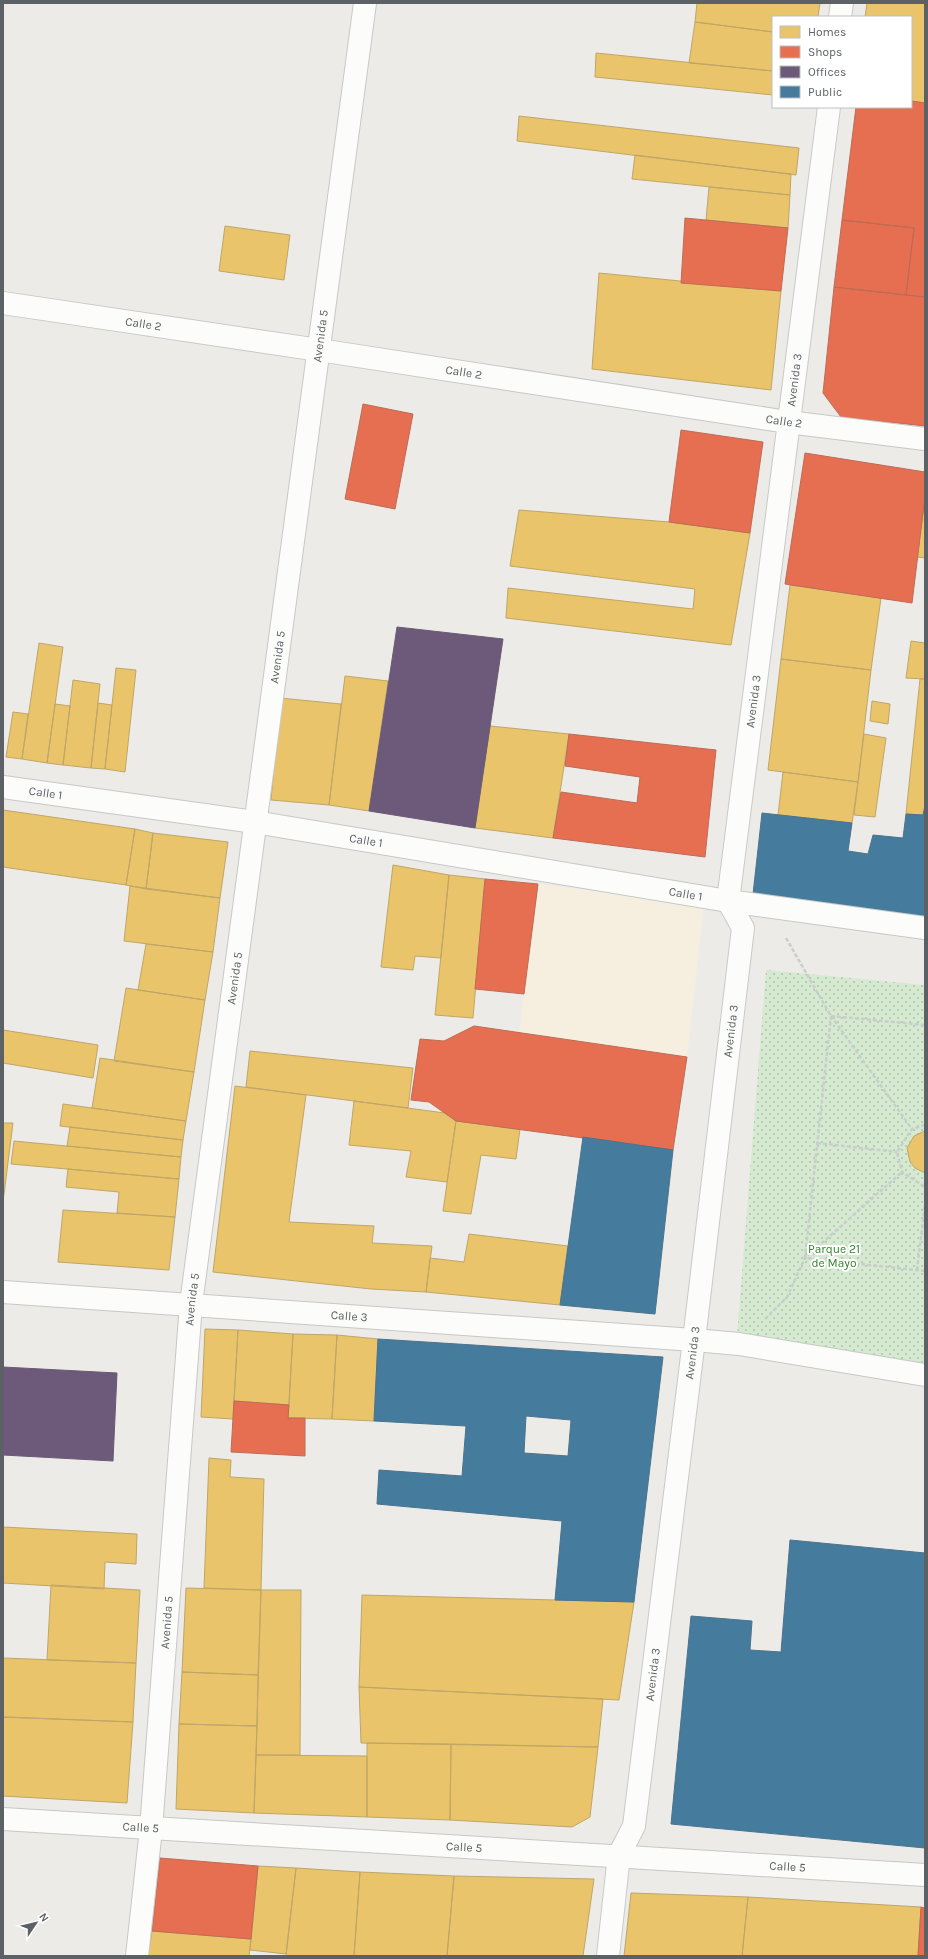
<svg xmlns="http://www.w3.org/2000/svg" width="928" height="1959" font-family="Karla,sans-serif">
	<style>
		.commercial { fill: #f6efdf }
		.park { fill: url(#park-dots) }
		.homes { fill: #e9c46a; stroke: #bfa668 }
		.shops { fill: #e76f51; stroke: #bd6b57 }
		.offices { fill: #6d597a; stroke: #685b74 }
		.public { fill: #457b9d; stroke: #4c738c; fill-rule: evenodd }
		.lines { fill: none; stroke-linecap: round; stroke-linejoin: round }
		.street-casing { stroke: #c7c8c7; stroke-width: 24 }
		.secondary-casing { stroke: #c8c9c9; stroke-width: 24 }
		.path { stroke: #c8cec9; stroke-width: 2.5; stroke-dasharray: 4 2; stroke-linecap: butt }
		.street { stroke: #fcfcfb; stroke-width: 22 }
		.secondary { stroke: #fcfcfb; stroke-width: 22 }
		.labels { text-anchor: middle; stroke-width: 4; stroke-linejoin: round; paint-order: stroke }
		.street-label { font-size: 12px; fill: #5c6165; stroke: #fff }
		.park-label { font-size: 12px; fill: #32822e; stroke: #fff }
	</style>
	<defs>
		<pattern id="park-dots" width="8" height="8" patternUnits="userSpaceOnUse"><rect width="8" height="8" fill="#d5ead1"/><path d="M2 2h.1M6 6h.1" fill="none" stroke="#b0c1ad" stroke-width="1.8" stroke-linecap="round"/></pattern>
	</defs>
	<rect width="100%" height="100%" fill="#ecebe7"/>
	<path class="commercial" d="M538,884l166,20 -17,153 -168,-24z"/>
	<path class="park" d="M766,970l159,15v379l-188,-28z"/>
	<path class="homes" d="M697,3h123l-2,14h-45v15l-78,-10z
		M867,3h58v100l-14,-2v-84h-46z
		M695,22l78,10v39l-84,-8z
		M596,53l177,18v24l-178,-18z
		M519,116l280,32 -3,27 -279,-34z
		M635,155l156,19 -1,21 -158,-16z
		M709,187l81,8 -2,33 -82,-8z
		M225,226l65,9 -6,45 -65,-9z
		M599,273l182,18 -10,99 -179,-21z
		M925,497v61l-8,-1z
		M519,510l150,12 81,11 -19,112 -225,-27 2,-30 185,21 2,-20 -185,-23z
		M790,585l91,13 -10,72 -90,-11z
		M911,641l14,2v36l-19,-1z
		M39,643l24,4 -16,116 -25,-4z
		M781,659l90,11 -13,112 -90,-12z
		M116,668l20,2 -11,102 -20,-3z
		M345,676l43,5 -19,130 -40,-6z
		M920,679h5v127l-2,9 -17,-1z
		M73,680l27,4 -9,84 -28,-3z
		M280,698l61,6 -12,101 -58,-5z
		M872,701l18,3 -2,20 -18,-3z
		M98,703l14,2 -7,64 -14,-1z
		M55,704l15,2 -7,59 -16,-2z
		M13,712l15,2 -6,45 -16,-2z
		M490,726l79,8 -16,104 -78,-10z
		M864,734l22,4 -11,79 -21,-2z
		M783,772l75,10 -6,41 -74,-8z
		M3,810l132,19 -9,56 -123,-18z
		M135,829l18,4 -7,56 -20,-4z
		M153,833l75,9 -8,56 -74,-9z
		M393,865l56,10 -8,83 -26,-2 -2,14 -32,-3z
		M449,875l36,4 -12,139 -38,-3z
		M130,886l90,12 -7,54 -89,-11z
		M146,944l67,8 -8,48 -67,-10z
		M126,988l79,12 -11,72 -80,-11z
		M3,1030l95,15 -5,33 -90,-15z
		M250,1051l163,17 -5,40 -162,-21z
		M100,1058l94,14 -8,49 -94,-13z
		M235,1086l71,9 -17,127 85,4 -2,17 60,3 -6,46 -55,-3 -158,-17z
		M354,1101l91,12 11,8 -9,61 -41,-5 5,-26 -62,-6z
		M63,1104l123,17 -3,19 -123,-14z
		M456,1121l64,8 -4,30 -35,-4 -10,59 -28,-3z
		M3,1123h10l-10,79z
		M70,1127l113,13 -2,17 -114,-11z
		M925,1131v42l-10,-5 -5,-6 -3,-14 7,-12z
		M14,1141l167,16 -2,22 -168,-15z
		M68,1169l111,10 -4,38 -58,-4 2,-21 -53,-5z
		M63,1210l112,7 -6,53 -111,-8z
		M469,1234l99,12 -8,59 -134,-13 4,-34 34,4z
		M205,1329l33,1 -5,89 -32,-2z
		M238,1330l55,4 -4,71 -55,-4z
		M293,1334l44,1 -5,84 -44,-1z
		M337,1335l41,4 -4,82 -42,-2z
		M209,1458l22,2 -1,17 34,2 -3,111 -57,-2z
		M3,1527l134,7 -1,30 -31,-2 -1,27 -101,-6z
		M51,1585l89,5 -4,73 -89,-3z
		M186,1588l75,2 -3,85 -76,-3z
		M261,1590h40l-1,165h-44z
		M362,1595l272,7 -15,98 -260,-13z
		M3,1658l133,5 -3,59 -130,-5z
		M182,1672l76,3 -1,51 -78,-2z
		M359,1687l244,12 -5,48 -237,-4z
		M3,1717l130,5 -6,81 -124,-7z
		M179,1724l78,2 -3,87 -78,-4z
		M367,1743l84,1 -1,76 -83,-3z
		M451,1744l147,3 -8,70 -18,10 -122,-7z
		M256,1755l111,1v61l-113,-4z
		M258,1866l38,2 -10,86 -36,-4z
		M296,1868l64,4 -6,84h-68z
		M360,1872l94,4 -7,80h-93z
		M454,1876l140,3 -11,77h-136z
		M631,1893l117,4 -6,59h-118z
		M748,1897l173,10 -3,49h-176z
		M152,1931l99,8 -2,17h-101z"/>
	<path class="shops" d="M911,101l14,2v194l-19,-2 8,-67 -72,-8 14,-113h55z
		M685,218l103,10 -7,63 -100,-8z
		M842,220l72,8 -8,67 -72,-8z
		M834,287l91,10v129l-84,-9 -18,-24z
		M363,404l50,10 -18,95 -50,-10z
		M681,430l82,12 -13,91 -81,-11z
		M805,453l120,19v25l-13,106 -127,-19z
		M569,734l147,16 -11,107 -152,-19 8,-46 76,11 3,-26 -75,-11z
		M485,879l53,5 -14,110 -49,-5z
		M474,1026l213,31 -14,93 -217,-29 -27,-19 -18,-2 9,-61 24,2z
		M234,1401l55,4 -1,13h17v38l-74,-4z
		M160,1858l98,8 -7,73 -99,-8z
		M921,1907l4,1v48h-7z"/>
	<path class="offices" d="M397,627l106,12 -28,189 -106,-17z
		M3,1367l114,6 -4,88 -110,-6z"/>
	<path class="public" d="M925,806v110l-172,-22 9,-81 90,10 -4,28 20,3 5,-19 30,3 3,-24 17,1z
		M583,1137l90,13 -18,164 -95,-9z
		M378,1339l285,18 -29,245 -79,-2 7,-79 -185,-17 2,-34 83,6 4,-50 -92,-5zM526,1416l45,4 -3,36 -44,-3z
		M790,1540l135,13v295l-254,-24 20,-208 61,5 -2,29 31,2z"/>
	<g class="lines">
		<g class="street-casing">
			<g id="street">
				<path id="s1" d="M3,303l316,47 469,72 137,17"/>
				<path id="s2" d="M3,787l252,35 473,79 197,27"/>
				<path id="s3" d="M3,1292l691,48 45,4 186,31"/>
				<path id="s4" d="M3,1819l922,56"/>
				<path id="s5" d="M137,1956l14,-127 40,-525 174,-1301"/>
			</g>
		</g>
		<g class="secondary-casing">
			<g id="secondary">
				<path d="M840,17l2,-14"/>
				<path id="s6" d="M608,1956l11,-101 15,-29 60,-486 49,-412 -15,-27 101,-794"/>
			</g>
		</g>
		<path class="path" d="M786,938l45,78 81,113
			M831,1016l-26,242 120,13
			M831,1016l94,9
			M925,1125l-13,4 -15,23 5,20 23,15
			M817,1143l80,9
			M917,1270l8,-65
			M765,1319l22,-22 18,-39 97,-86"/>
		<use href="#street" class="street"/>
		<use href="#secondary" class="secondary"/>
	</g>
	<g class="labels">
		<g class="street-label">
			<text dy="4" stroke="none"><textPath href="#s1" startOffset="142">Calle 2</textPath></text>
			<text dy="4" stroke="none"><textPath href="#s5" startOffset="1631">Avenida 5</textPath></text>
			<text dy="4" stroke="none"><textPath href="#s1" startOffset="466">Calle 2</textPath></text>
			<text dy="4" stroke="none"><textPath href="#s6" startOffset="1595">Avenida 3</textPath></text>
			<text dy="4" stroke="none"><textPath href="#s1" startOffset="790">Calle 2</textPath></text>
			<text dy="4" stroke="none"><textPath href="#s5" startOffset="1307">Avenida 5</textPath></text>
			<text dy="4" stroke="none"><textPath href="#s6" startOffset="1271">Avenida 3</textPath></text>
			<text dy="4" stroke="none"><textPath href="#s2" startOffset="43">Calle 1</textPath></text>
			<text dy="4" stroke="none"><textPath href="#s2" startOffset="367">Calle 1</textPath></text>
			<text dy="4" stroke="none"><textPath href="#s2" startOffset="691">Calle 1</textPath></text>
			<text dy="4" stroke="none"><textPath href="#s5" startOffset="983">Avenida 5</textPath></text>
			<text dy="4" stroke="none"><textPath href="#s6" startOffset="935">Avenida 3</textPath></text>
			<text dy="4" stroke="none"><textPath href="#s5" startOffset="659">Avenida 5</textPath></text>
			<text dy="4" stroke="none"><textPath href="#s3" startOffset="347">Calle 3</textPath></text>
			<text dy="4" stroke="none"><textPath href="#s6" startOffset="611">Avenida 3</textPath></text>
			<text dy="4" stroke="none"><textPath href="#s5" startOffset="335">Avenida 5</textPath></text>
			<text dy="4" stroke="none"><textPath href="#s6" startOffset="287">Avenida 3</textPath></text>
			<text dy="4" stroke="none"><textPath href="#s4" startOffset="138">Calle 5</textPath></text>
			<text dy="4" stroke="none"><textPath href="#s4" startOffset="462">Calle 5</textPath></text>
			<text dy="4" stroke="none"><textPath href="#s4" startOffset="786">Calle 5</textPath></text>
		</g>
		<g class="park-label">
			<text x="834" y="1253">Parque 21<tspan x="834" dy="14">de Mayo</tspan></text>
		</g>
	</g>
	<rect width="928" height="1959" fill="none" stroke="#5c6165" stroke-width="8"/>
	<rect x="772" y="16" width="140" height="92" fill="#ffffff" stroke="#bec0c1"/>
	<rect x="780" y="26" width="20" height="12" fill="#e9c46a" stroke="#bec0c1"/>
	<text x="808" y="36" font-size="12" fill="#5c6165">Homes</text>
	<rect x="780" y="46" width="20" height="12" fill="#e76f51" stroke="#bec0c1"/>
	<text x="808" y="56" font-size="12" fill="#5c6165">Shops</text>
	<rect x="780" y="66" width="20" height="12" fill="#6d597a" stroke="#bec0c1"/>
	<text x="808" y="76" font-size="12" fill="#5c6165">Offices</text>
	<rect x="780" y="86" width="20" height="12" fill="#457b9d" stroke="#bec0c1"/>
	<text x="808" y="96" font-size="12" fill="#5c6165">Public</text>
	<g transform="translate(36 1923) rotate(55)" stroke="#ffffff" stroke-width="3" paint-order="stroke">
	<path d="M0-3L7 15L0 10L-7 15Z" fill="#5c6165"/>
	<text y="-6" font-size="11" font-weight="bold" text-anchor="middle" fill="#5c6165">N</text>
	</g>
</svg>
